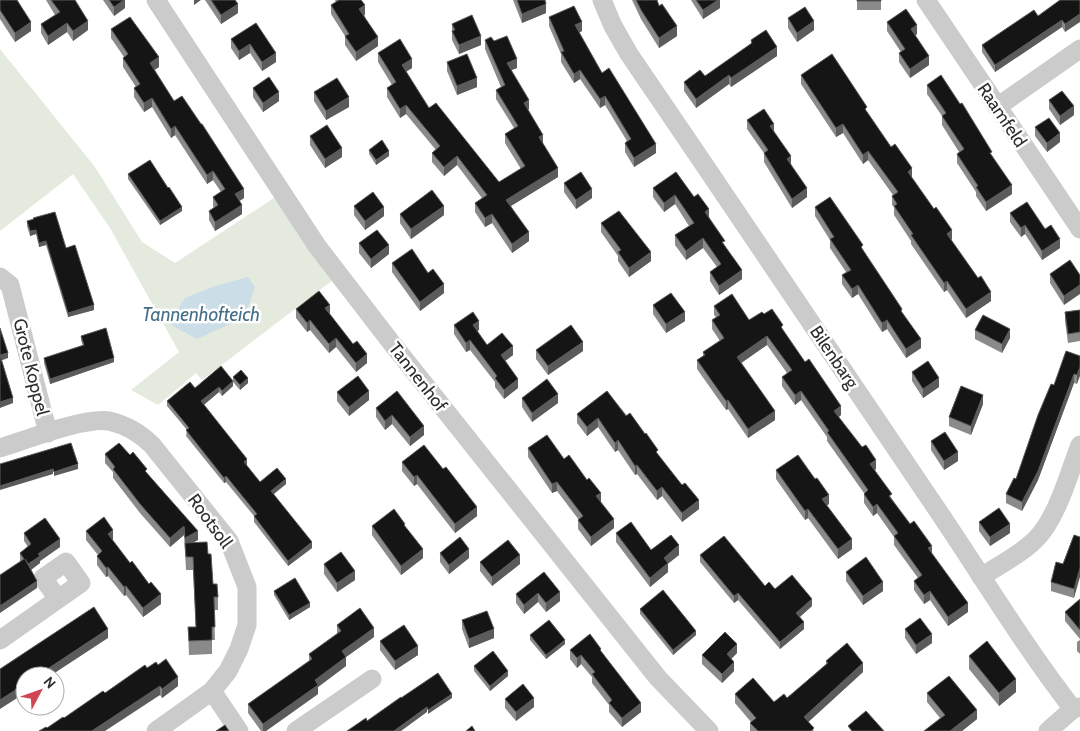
<svg xmlns="http://www.w3.org/2000/svg" width="1080" height="731" font-family="Cabin,sans-serif">
	<style>
		.green { fill: #e4eadd }
		.water { fill: #cbdde7 }
		.lines { fill: none; stroke-linecap: round; stroke-linejoin: round }
		.minor { stroke: #cbcbcb; stroke-width: 19 }
		.wall { fill: #8a8a8a }
		.shaded-wall { fill: #5b5b5b }
		.building { fill: #151515; stroke: #5b5b5b }
		.labels { text-anchor: middle; stroke-width: 5; stroke-linejoin: round; paint-order: stroke }
		.street-label { font-size: 18px; fill: #2e2e2e; stroke: #fff }
		.water-label { font-size: 19px; font-style: italic; fill: #456f86; stroke: #fff }
	</style>
	<rect width="100%" height="100%" fill="#fff"/>
	<path class="green" d="M0,49l95,118 47,75 33,21 99,-65 59,82 -131,100 -6,-7 -38,32 -27,-15 48,-38 -69,-124 -37,-54 -73,57z"/>
	<path class="water" d="M248,277l7,10 -7,20 -16,16 -35,16 -24,-13 -3,-5 15,-23 30,-12z"/>
	<g class="lines">
		<path class="minor" d="M156,0l161,246 73,95 268,337 51,53
			M602,0l11,26 16,28c101,148 201,297 301,445 48,70 91,143 143,210
			M926,0l154,229
			M997,107l83,-58
			M0,277l10,8 38,148
			M0,448c26,-8 84,-31 109,-27 17,4 31,12 43,24l77,96 18,46v38l-8,24 -11,22 -16,20 -56,40
			M981,577c18,-12 39,-22 54,-37 22,-21 34,-67 45,-95
			M0,640l81,-57 -15,-21 -23,16 15,21
			M212,691l27,40
			M296,731l76,-52
			M1048,731l25,-22 7,-2"/>
	</g>
	<path class="wall" d="M0,0l31,31 -16,11 -15,-23z
		M46,0h29l13,30 -15,11 -6,-9 -19,13 -7,-12v-9l14,-9z
		M103,0h22v8l-11,8z
		M205,0h30l3,13 -17,11z
		M335,0h26l4,15h-1l14,31 -22,15 -11,-16v-9l-14,-22v-9l5,-3z
		M513,0h32l1,13 -24,10z
		M632,0h25l2,6 18,30 -18,12 -18,-29z
		M691,0h29v8l-17,11z
		M857,0h24v10h-24z
		M1080,0l-15,32 -3,-5 -67,45 -13,-20v-7l56,-29z
		M549,17l33,14 -3,2 23,40 54,80 -22,14 -9,-15v-9l2,-2 -22,-36 -5,3 -20,-29 -6,4 -13,-21v-8l-12,-28z
		M788,18l26,12 -17,12 -9,-14z
		M887,22l30,12 -2,2 14,29 -19,13 -11,-16v-9l2,-1 -14,-21z
		M256,23l20,39 -14,9 -12,-18 -11,7 -8,-12v-9z
		M452,24l29,21 -22,9 -7,-14z
		M111,29l48,38 -5,3 20,31 70,97 -5,3 3,13 -27,17 -6,-11v-9l5,-3 -1,-2v-9l8,-5 -8,-12 -6,4 -32,-49 -4,3 -19,-31 -8,5 -10,-15v-9l2,-1 -13,-20v-9l1,-1 -13,-19z
		M485,40l9,1 23,27 -6,2 18,39 -1,1 30,67 -47,29 18,35 -17,12 -20,-30 -7,4 -10,-15v-9l7,-5 -25,-33 -13,11 -12,-14v-9l4,-3 -30,-36 -6,4 -13,-21v-9l5,-3 -14,-23v-9l34,15 -6,4 23,36 70,74 22,-13 -16,-26v-9l9,-6 -18,-29v-9l5,-3 -16,-38z
		M751,40l26,16 -46,31 -2,-3 -33,24 -12,-17v-9l21,-6 46,-32z
		M447,62l30,25 -20,8 -10,-24z
		M801,75l66,37 45,65v1l40,61 -1,1 40,61 -25,17 -19,-28 -3,2 -33,-48v-3l-17,-26v-8l-2,-2v-9l1,-1 -25,-35 -5,4 -20,-31 -7,4 -35,-53z
		M927,85l65,71 20,38 -26,17 -10,-15v-4l-19,-29v-9l2,-2 -17,-27v-9l-15,-22z
		M253,88l26,13 -16,11 -10,-15z
		M314,92l35,15 -23,13 -12,-19z
		M1049,100l25,15 -14,10 -11,-16z
		M747,120l27,11 17,33 16,33 -15,11 -28,-46v-9l-17,-24z
		M1035,127l25,15 -13,10 -12,-16z
		M310,136l32,21 -17,11 -15,-23z
		M369,150l20,6 -13,9 -7,-11z
		M676,172l33,45 16,29 17,33 -23,16 -9,-14v-9l7,-5 -14,-19 -17,12 -11,-15v-10l14,-9 -14,-22 -11,8 -11,-15v-9z
		M128,174l54,37 -22,14 -32,-46z
		M564,183l28,15 -16,11 -12,-17z
		M354,206l30,10 -19,14 -11,-15z
		M815,207l48,44 39,62 19,35 -15,10 -19,-29 -5,3 -24,-38 -6,4 -10,-14v-9l4,-3 -16,-24v-8l-15,-24z
		M1010,213l35,16 15,19 -18,12 -17,-26 -4,3 -11,-15z
		M400,214l44,1 -33,24 -11,-16z
		M33,218l33,30 28,62 -26,7 -22,-72 -7,2 -3,-13 -6,2 -3,-10v-5l6,-1z
		M601,223l50,38 -22,16 -11,-16v-5l-17,-24z
		M359,243l30,11 -18,14 -12,-15z
		M1070,260l-6,45 -14,-22v-9z
		M392,263l36,10 16,20 -24,18 -28,-39z
		M653,305l32,16 -19,12 -13,-19z
		M714,306l35,14 15,-6 19,16 58,85 -2,2 37,52 -1,1 17,29 40,54 36,59 -20,14 -18,-26 -6,4 -10,-14v-9l4,-3 -24,-33v-8l-17,-24 -4,3 -9,-13v-10l-37,-52v-4l-26,-37 -6,5 -13,-19v-9l5,-4 -20,-28 -26,18 34,57 -27,18 -20,-29 -2,1 -29,-41v-9l6,-4v-4l17,-11 -8,-12v-9l4,-3 -2,-2z
		M296,309l34,5 37,49 -11,9 -20,-25 -7,6 -19,-23 -3,2 -11,-14z
		M1080,310v31l-12,2 -3,-22v-9z
		M454,325l25,5 -2,1 10,14 26,10 -8,6 13,27 -14,11 -9,-12v-5l-25,-32 -4,2 -12,-18z
		M975,330l35,8 -8,15 -27,-14z
		M81,336l33,26 -64,22 -6,-21v-5l39,-12 -2,-6z
		M536,350l47,1 -35,24 -12,-16z
		M1080,356l-3,28 -3,-1 -36,97 -16,31 -16,-8v-9l10,-15 38,-94z
		M912,372l27,15 -16,11 -11,-17z
		M233,377l15,6 -8,7 -7,-8v4l-11,10 -3,-4 -15,13 43,60h-1l14,17 26,2 -12,10 38,54 -24,18 -34,-44v-6l-28,-34 -2,1 -38,-47 1,-6 -20,-24v-5l66,-21z
		M397,391l27,44 -14,11 -18,-22 -7,6 -9,-13v-9z
		M607,391l51,63 41,55 -17,13 -20,-26 -5,4 -20,-26 -2,1 -17,-25 -3,2 -17,-25 -11,9 -10,-13v-9z
		M337,392l32,8 -20,16 -12,-15z
		M522,398l36,5 -26,19 -10,-15z
		M983,404l-12,31 -22,-9v-9z
		M931,441l27,20 -14,9 -13,-20z
		M528,448l36,11 37,43h-1l14,26 -23,18 -13,-17v-9h1l-22,-29 -5,2 -24,-36z
		M105,454l25,1 17,18 51,67 -5,2 15,12 5,30 5,13v13h-4l1,30h-3v14l-23,1 -1,-28h8l-3,-57h-7l-2,-35 -14,12 -30,-34 -27,-35v-6l-8,-9z
		M402,462l75,54 -22,17 -38,-49 -3,2 -12,-15z
		M776,470l53,34 -2,1 25,44 -14,10 -30,-41 -3,2 -29,-41z
		M979,522l31,11 -20,13 -11,-15z
		M372,526l33,1 18,31 -22,17 -29,-40z
		M86,531l27,8 -1,1 49,64 -18,13 -17,-22 -2,1 -16,-20 -2,1 -9,-12v-9l1,-1 -12,-15z
		M24,533l36,14 -20,14v2l-9,7 6,18 -17,-27v-8l8,-6 -4,-6z
		M616,533l35,17 28,5 -11,8v9l-18,15 -34,-45z
		M1080,537l-6,61 -23,-7v-9z
		M440,553l29,5 -20,16 -9,-12z
		M700,555l65,31 10,3 37,17 -12,11 4,12 -24,20 -42,-49 -4,3 -34,-41z
		M480,562l40,2 -28,22 -12,-15z
		M324,564l31,16 -18,12 -13,-18z
		M544,572l16,29 -14,11 -8,-10 -14,12 -8,-11v-9z
		M846,572l37,19 -20,14 -17,-24z
		M274,591l36,16 -21,13 -15,-25z
		M1080,599v40l-15,-18v-9z
		M640,609l56,26 -23,20 -33,-41z
		M462,620l32,18 -25,10 -7,-19z
		M337,625l37,12 -28,20v9l-28,21v7l-52,37h-5l-13,-18v-9l61,-43v-7l28,-20z
		M905,629l27,14 -16,11 -11,-16z
		M530,635l35,9 -19,15 -16,-19z
		M1080,640v14l-3,-3v-9z
		M380,641l38,14 -23,15 -15,-20z
		M570,650l31,1 40,61 -19,15 -13,-15v-7l-17,-22v-6l-11,-13 -4,4 -7,-9z
		M737,653l-6,6 3,12 -12,12 -20,-19v-9z
		M969,656l47,36 -17,14 -30,-37z
		M826,661l37,11 -55,50 6,9h-64v-8l1,-1 -16,-19v-9l39,8 13,-4 39,-34z
		M474,666l34,10 -18,15 -16,-20z
		M147,668l31,18 -16,12 -2,-3 -113,33z
		M927,693l50,26 -15,12h-38l16,-13 -13,-16z
		M505,699l29,8 -18,14 -11,-13z"/>
	<path class="shaded-wall" d="M124,0h1v8l-11,8v-9z
		M194,0h7l-7,5z
		M718,0h2v8l-17,11v-9z
		M238,4v9l-17,11v-9z
		M546,4v9l-24,10v-9z
		M365,5v10l-6,3v-9z
		M1080,14v8l-15,10v-8z
		M1062,20v7l-67,45v-7z
		M88,21v9l-15,11v-10z
		M814,21v9l-17,12v-9z
		M31,22v9l-16,11v-9z
		M582,22v9l-7,3v-9z
		M67,23v9l-19,13v-9z
		M917,25v9l-6,4v-9z
		M677,26v10l-18,12v-10z
		M481,36v9l-22,9v-9z
		M378,37v9l-22,15v-9z
		M250,44v9l-11,7v-9z
		M777,47v9l-46,31v-9z
		M276,53v9l-14,9v-9z
		M929,56v9l-19,13v-9z
		M159,57v10l-9,6v-10z
		M412,59v9l-10,6v-9z
		M517,59v9l-10,4v-9z
		M580,70v9l-6,4v-9z
		M729,75v9l-33,24v-9z
		M477,78v9l-20,8v-9z
		M279,92v9l-16,11v-9z
		M605,96v9l-5,3v-9z
		M349,97v10l-23,13v-9z
		M152,98v9l-8,5v-9z
		M529,100v9l-5,3v-9z
		M406,105v9l-6,4v-9z
		M1074,106v9l-14,10v-9z
		M774,124v9l-4,-7z
		M843,124v9l-7,4v-9z
		M175,126v9l-4,3v-9z
		M1060,133v9l-13,10v-9z
		M543,135v9l-4,-7z
		M656,144v9l-22,14v-9z
		M342,148v9l-17,11v-9z
		M389,151v5l-13,9v-5z
		M868,151v9l-5,4v-9z
		M457,156v9l-13,11v-9z
		M791,156v9l-4,-6z
		M558,168v9l-52,32v-9z
		M912,168v9l-4,4v-9z
		M213,171v9l-6,4v-9z
		M1012,185v9l-26,17v-9z
		M807,188v9l-15,11v-9z
		M244,189v9l-9,6v-10z
		M592,189v9l-16,11v-9z
		M675,195v9l-11,8v-9z
		M242,205v9l-27,17v-9z
		M444,206v9l-33,24v-10z
		M182,207v4l-22,14v-4z
		M384,207v9l-19,14v-9z
		M709,209v9l-4,-6z
		M492,214v9l-7,4v-9z
		M1025,225v9l-4,3v-9z
		M36,230v4l-6,2v-5z
		M952,230v9l-5,4v-9z
		M529,232v9l-17,12v-9z
		M703,238v10l-17,12v-9z
		M1060,239v9l-18,12v-9z
		M46,241v4l-7,2v-4z
		M389,245v9l-18,14v-9z
		M651,252v9l-22,16v-9z
		M742,270v9l-23,16v-9z
		M947,281v9l-3,2v-9z
		M444,284v9l-24,18v-9z
		M858,285v9l-6,4v-9z
		M1080,285v9l-16,11v-9z
		M991,292v9l-25,17v-9z
		M94,305v5l-26,7v-4z
		M330,305v9l-5,-6z
		M685,312v9l-19,12v-9z
		M310,320v10l-3,2v-9z
		M887,320v9l-5,3v-9z
		M479,321v9l-6,4v-9z
		M1010,329v9l-8,15v-9z
		M767,336v9l-30,21v-9z
		M336,338v9l-7,6v-9z
		M921,339v9l-15,10v-9z
		M470,340v10l-4,2v-9z
		M583,342v9l-35,24v-9z
		M513,346v9l-12,9v-9z
		M8,353v5l-8,3v-6z
		M367,354v9l-11,9v-9z
		M114,358v4l-64,22v-5z
		M1080,367v9l-3,8v-9z
		M1074,374v9l-36,97 -16,31v-9z
		M248,378v5l-8,7v-5z
		M939,378v9l-16,11v-9z
		M518,379v9l-14,11v-9z
		M233,381v5l-11,10v-5z
		M219,387v5l-18,15v-6z
		M369,391v9l-20,16v-9z
		M801,391v9l-6,5v-10z
		M558,394v9l-26,19v-9z
		M983,395v9l-12,31v-9z
		M13,398v5l-13,5v-6z
		M728,400v9l-2,1v-9z
		M841,406v9l-7,5v-9z
		M775,411v9l-27,18v-9z
		M392,415v9l-7,6v-9z
		M598,418v9l-11,9v-9z
		M424,426v9l-14,11v-9z
		M618,440v10l-3,2v-9z
		M958,452v9l-14,9v-9z
		M247,459v6l-3,3v-6z
		M876,460v9l-6,4v-9z
		M78,464v5l-24,7v-4z
		M637,465v9l-2,1v-9z
		M53,469v5l-53,16v-4z
		M417,475v9l-3,2v-9z
		M226,476v6l-2,1v-5z
		M286,479v5l-15,12v-5z
		M557,482v9l-5,2v-9z
		M662,487v9l-5,4v-9z
		M601,493v9l-5,4v-10z
		M829,495v9l-7,4v-9z
		M699,500v9l-17,13v-9z
		M877,504v9l-4,3v-9z
		M477,507v9l-22,17v-9z
		M808,509v9l-3,2v-9z
		M614,519v9l-23,18v-9z
		M1010,524v9l-20,13v-9z
		M184,526v9l-14,12v-9z
		M113,530v9l-5,4v-9z
		M198,531v9l-13,7v-9z
		M60,539v8l-20,14v2l-12,9v-8l10,-10z
		M852,539v10l-14,10v-10z
		M312,542v6l-24,18v-5z
		M679,545v10l-15,12v-9z
		M932,546v9l-4,-7z
		M423,549v9l-22,17v-9z
		M469,549v9l-20,16v-9z
		M520,555v9l-28,22v-9z
		M668,563v9l-18,15v-9z
		M108,567v9l-2,1v-9z
		M1080,568v9l-6,21v-9z
		M355,571v9l-18,12v-9z
		M37,581v7l-37,25v-7z
		M883,582v9l-20,14v-9z
		M126,586v9l-2,1v-9z
		M930,591v9l-6,4v-9z
		M560,592v9l-14,11v-9z
		M538,593v9l-14,12v-9z
		M738,593v7l-4,3v-7z
		M161,594v10l-18,13v-9z
		M812,599v7l-16,14v-7z
		M310,603v4l-21,13v-5z
		M968,603v9l-20,14v-9z
		M804,622v7l-24,20v-7z
		M374,628v9l-28,20v9l-28,21v7l-52,37h-3v-7l52,-44 27,-29z
		M108,629v9l-58,38h-13z
		M494,629v9l-25,10v-9z
		M696,631v4l-23,20v-5z
		M932,634v9l-16,11v-9z
		M565,640v4l-19,15v-4z
		M737,644v9l-10,10v-9z
		M418,646v9l-23,15v-9z
		M581,655v9l-4,4v-10z
		M734,662v9l-12,12v-9z
		M863,663v9l-59,54v-9z
		M508,671v5l-18,15v-5z
		M178,677v9l-16,12v-9z
		M1016,679v13l-17,14v-13z
		M25,684v9l-25,16v-9z
		M160,686v9l-55,36h-13z
		M452,694v4l-24,16v-4z
		M534,698v9l-18,14v-9z
		M641,703v9l-19,15v-9z
		M427,707v5l-26,19h-7z
		M977,710v9l-15,12h-12z"/>
	<path class="building" d="M0,0h17l14,22 -16,11 -15,-23z
		M51,0h24l13,21 -15,10 -6,-8 -19,13 -7,-12 19,-12z
		M109,0h15l-10,7z
		M211,0h24l3,4 -17,11z
		M339,0h22l4,5 -6,4 19,28 -22,15 -11,-16 4,-2 -18,-29z
		M517,0h28l1,4 -24,10z
		M636,0h21l2,6 3,-2 15,22 -18,12 -18,-28z
		M696,0h22l-15,10z
		M857,0h24v1h-24z
		M1060,0h20v14l-15,10 -3,-4 -67,45 -13,-20 52,-35 4,6z
		M574,6l8,16 -7,3 27,48 7,-5 47,76 -22,14 -9,-15 6,-4 -26,-43 -5,3 -20,-29 -6,4 -13,-22 3,-1 -15,-34z
		M805,7l9,14 -17,12 -9,-15z
		M906,9l11,16 -6,4 18,27 -19,13 -11,-16 6,-4 -18,-27z
		M472,15l9,21 -22,9 -7,-14 3,-1 -3,-6z
		M130,17l29,40 -9,6 24,38 8,-5 19,28h1l42,65 -9,5 7,11 -27,17 -6,-11 9,-6 -5,-8 12,-8 -12,-18 -6,4 -32,-49 -4,3 -19,-31 -8,5 -10,-15 6,-4 -17,-26 5,-4 -17,-25z
		M256,23l20,30 -14,9 -12,-18 -11,7 -8,-12z
		M766,30l11,17 -46,31 -2,-3 -33,24 -12,-17 16,-12 5,6 47,-33 -1,-3z
		M507,36l10,23 -10,4 22,37 -5,3 19,32 -4,2 19,31 -52,32 23,32 -17,12 -20,-30 -7,4 -10,-15 12,-8 -30,-39 -13,11 -12,-14 8,-7 -34,-41 -6,4 -13,-21 9,-6 -18,-29 22,-14 12,20 -10,6 27,43 7,-5 63,79 26,-16 -20,-32 13,-8 -22,-36 9,-5 -20,-45 6,-3 3,4z
		M467,54l10,24 -20,8 -10,-24z
		M832,54l35,53 -2,2 26,38 4,-3 17,24 -4,4 26,37 2,-2 16,23 -5,4 31,44 3,-2 10,16 -25,17 -19,-28 -3,2 -33,-48 2,-1 -19,-28 3,-2 -5,-8 6,-4 -30,-41 -5,4 -20,-31 -7,4 -35,-53z
		M941,75l19,29 2,-1 30,49 -2,1 22,32 -26,17 -10,-15 2,-1 -21,-32 7,-5 -22,-33 4,-3 -19,-28z
		M269,77l10,15 -16,11 -10,-15z
		M337,78l12,19 -23,14 -12,-19z
		M1062,91l12,15 -14,10 -11,-16z
		M764,109l10,15 -4,2 21,30 -4,3 20,29 -15,11 -28,-46 4,-3 -21,-30z
		M1049,118l11,15 -13,10 -12,-16z
		M327,125l15,23 -17,11 -15,-23z
		M382,140l7,11 -13,9 -7,-10z
		M150,160l18,28 1,-1 13,20 -22,14 -32,-47z
		M581,172l11,17 -16,11 -12,-17z
		M676,172l18,25 4,-3 11,15 -4,3 20,29 -3,1 20,28 -23,16 -9,-14 11,-8 -18,-26 -17,13 -11,-16 19,-12 -19,-28 -11,8 -11,-15z
		M432,190l12,16 -33,23 -11,-15z
		M373,192l11,15 -19,14 -11,-15z
		M830,197l33,48 -2,2 41,62 -1,2 20,28 -15,10 -19,-29 -5,3 -24,-38 -6,4 -10,-14 9,-5 -21,-31 4,-2 -19,-30z
		M1027,202l18,27 6,-4 9,14 -18,12 -17,-26 -4,3 -11,-15z
		M619,211l32,41 -22,16 -11,-16 3,-2 -20,-27z
		M55,212l11,36 9,-3 19,60 -26,8 -22,-72 -7,2 -3,-13 -6,1 -3,-10 7,-2 -1,-1z
		M377,230l12,15 -18,14 -12,-16z
		M412,249l16,24 5,-4 11,15 -24,18 -28,-39z
		M1070,260l10,15v10l-16,11 -14,-22z
		M319,291l11,14 -5,3 28,36 4,-3 10,13 -11,9 -20,-25 -7,6 -19,-24 -3,3 -11,-14z
		M671,293l14,19 -19,12 -13,-19z
		M732,294l17,26 13,-8 2,2 8,-5 11,16 -2,2 24,35 4,-3 32,47 -7,5 28,36 4,-2 10,15 -6,4 22,30 -3,2 21,28 4,-3 18,25 -4,2 40,55 -20,14 -18,-26 -6,4 -10,-14 8,-6 -28,-39 4,-3 -21,-29 -4,3 -9,-13 4,-4 -41,-58 2,-1 -28,-40 -6,4 -13,-18 10,-7 -25,-34 -30,21 38,54 -27,18 -20,-29 -2,1 -29,-41 8,-5 -2,-3 21,-14 -12,-18 8,-5 -6,-9z
		M1080,310v22l-12,2 -3,-22z
		M473,312l6,9 -6,4 14,20 15,-12 11,13 -12,9 17,24 -14,11 -9,-12 2,-2 -27,-36 -4,3 -12,-18z
		M983,315l27,14 -8,15 -27,-14z
		M571,325l12,17 -35,24 -12,-16z
		M0,328l8,25 -8,2 13,43 -13,4z
		M106,328l8,30 -64,21 -6,-21 40,-13 -3,-9z
		M1066,351l14,5v11l-3,8 -3,-1 -36,97 -16,31 -16,-8 8,-16 2,1 22,-64 13,-31 3,1z
		M928,361l11,17 -16,11 -11,-17z
		M221,366l12,15 -11,10 -3,-4 -18,14 46,58 -3,3 16,20 17,-14 9,11 -15,12 41,51 -24,19 -34,-45 3,-2 -31,-38 -2,2 -38,-48 3,-2 -22,-27 23,-19 5,6z
		M241,370l7,8 -8,7 -7,-8z
		M358,376l11,15 -20,16 -12,-15z
		M547,379l11,15 -26,19 -10,-15z
		M961,386l22,9 -12,31 -22,-9z
		M397,391l27,35 -14,11 -18,-22 -7,6 -9,-13z
		M607,391l19,25 4,-3 15,21 1,-1 12,17 -2,2 26,33 3,-2 14,17 -17,13 -20,-26 -5,4 -20,-26 -2,1 -17,-26 -3,3 -17,-25 -11,9 -10,-13z
		M945,432l13,20 -14,9 -13,-20z
		M547,435l17,24 5,-4 18,25 2,-2 12,15 -5,3 18,23 -23,18 -13,-17 5,-4 -26,-34 -5,2 -24,-36z
		M71,443l7,21 -24,8 -1,-3 -53,17v-22z
		M119,443l11,12 3,-3 14,17 -2,2 53,60 -13,7 -1,-12 -14,12 -30,-34 -27,-35 2,-2 -10,-13z
		M424,445l19,24 3,-2 31,40 -22,17 -38,-49 -3,2 -12,-15z
		M798,455l17,24 2,-1 12,17 -7,4 30,40 -14,10 -30,-40 -3,2 -29,-41z
		M999,508l11,16 -20,13 -11,-15z
		M394,509l11,15 -1,1 19,24 -22,17 -29,-40z
		M104,517l9,13 -5,4 22,29 2,-2 17,23 2,-2 10,12 -18,14 -17,-22 -2,1 -16,-20 -2,1 -9,-12 5,-5 -16,-20z
		M45,518l15,21 -22,15 2,2 -12,8 -3,-5 12,22 -37,25v-31l24,-16 -4,-6 11,-9 -7,-11z
		M631,522l20,28 20,-15 8,10 -15,13 4,5 -18,15 -34,-45z
		M1074,535l6,2v31l-6,21 -23,-7 5,-20 7,2z
		M724,536l41,50 4,-4 6,7 17,-14 20,24 -16,14 8,9 -24,20 -42,-49 -4,3 -34,-41z
		M460,537l9,12 -20,16 -9,-12z
		M508,540l12,15 -28,22 -12,-15z
		M207,542l1,12h3l2,30h4l1,13h-4l1,30h-3v13l-23,1 -1,-14h8l-3,-70h-7l-1,-14z
		M341,552l14,19 -18,12 -13,-19z
		M866,557l17,25 -20,14 -17,-24z
		M544,572l16,20 -14,11 -8,-10 -14,12 -8,-11z
		M295,578l15,25 -21,12 -15,-24z
		M663,590l33,41 -23,19 -33,-41z
		M1080,599v31l-15,-18z
		M94,607l14,22 -71,47h-12v8l-25,16v-31z
		M360,608l14,20 -32,23 4,6 -31,23 3,5 -55,39 -15,-20 64,-45 -3,-5 32,-23 -4,-6z
		M487,611l7,18 -25,10 -7,-19z
		M920,618l12,16 -16,11 -11,-16z
		M549,620l16,20 -19,15 -16,-20z
		M404,625l14,21 -23,15 -15,-20z
		M725,632l12,12 -10,10 7,8 -12,12 -20,-19z
		M590,634l11,15 -1,1 41,53 -19,15 -13,-15 3,-3 -20,-26 3,-2 -14,-17 -4,3 -7,-8z
		M987,641l29,38 -17,14 -30,-37z
		M847,643l16,20 -59,54 10,11 -3,3h-53l-8,-8 6,-5 -21,-24 18,-16 21,24 10,-8 3,4 41,-35 -2,-2z
		M493,651l15,20 -18,15 -16,-20z
		M166,659l12,18 -16,12 -2,-3 -68,45h-53l7,-4 1,1 16,-11 1,1 39,-27 2,2 40,-28 2,3 9,-6 2,3z
		M438,673l14,21 -24,16 -1,-3 -33,24h-47l19,-13 1,3 34,-24v1z
		M949,676l28,34 -27,21h-26l21,-16 -18,-22z
		M523,684l11,14 -18,14 -11,-13z
		M866,711l18,20h-32l-4,-5z
		M225,725l4,6h-13z
		M472,726l3,5h-9z"/>
	<g class="labels">
		<g class="street-label">
			<text transform="translate(1002 115) rotate(56)" y="6">Raamfeld</text>
			<text transform="translate(834 357) rotate(56)" y="6">Bilenbarg</text>
			<text transform="translate(31 367) rotate(76)" y="6">Grote Koppel</text>
			<text transform="translate(418 377) rotate(52)" y="6">Tannenhof</text>
			<text transform="translate(210 521) rotate(54)" y="6">Rootsoll</text>
		</g>
		<g class="water-label">
			<text x="201" y="321">Tannenhofteich</text>
		</g>
	</g>
	<g transform="translate(40 691) rotate(49)"><circle r="24" fill="#ffffff" stroke="#ababab"/>
	<path d="M0-4L9 19L0 12L-9 19Z" fill="#d14452"/>
	<text y="-8" font-size="14" font-weight="bold" text-anchor="middle" fill="#2e2e2e">N</text>
	</g>
</svg>
